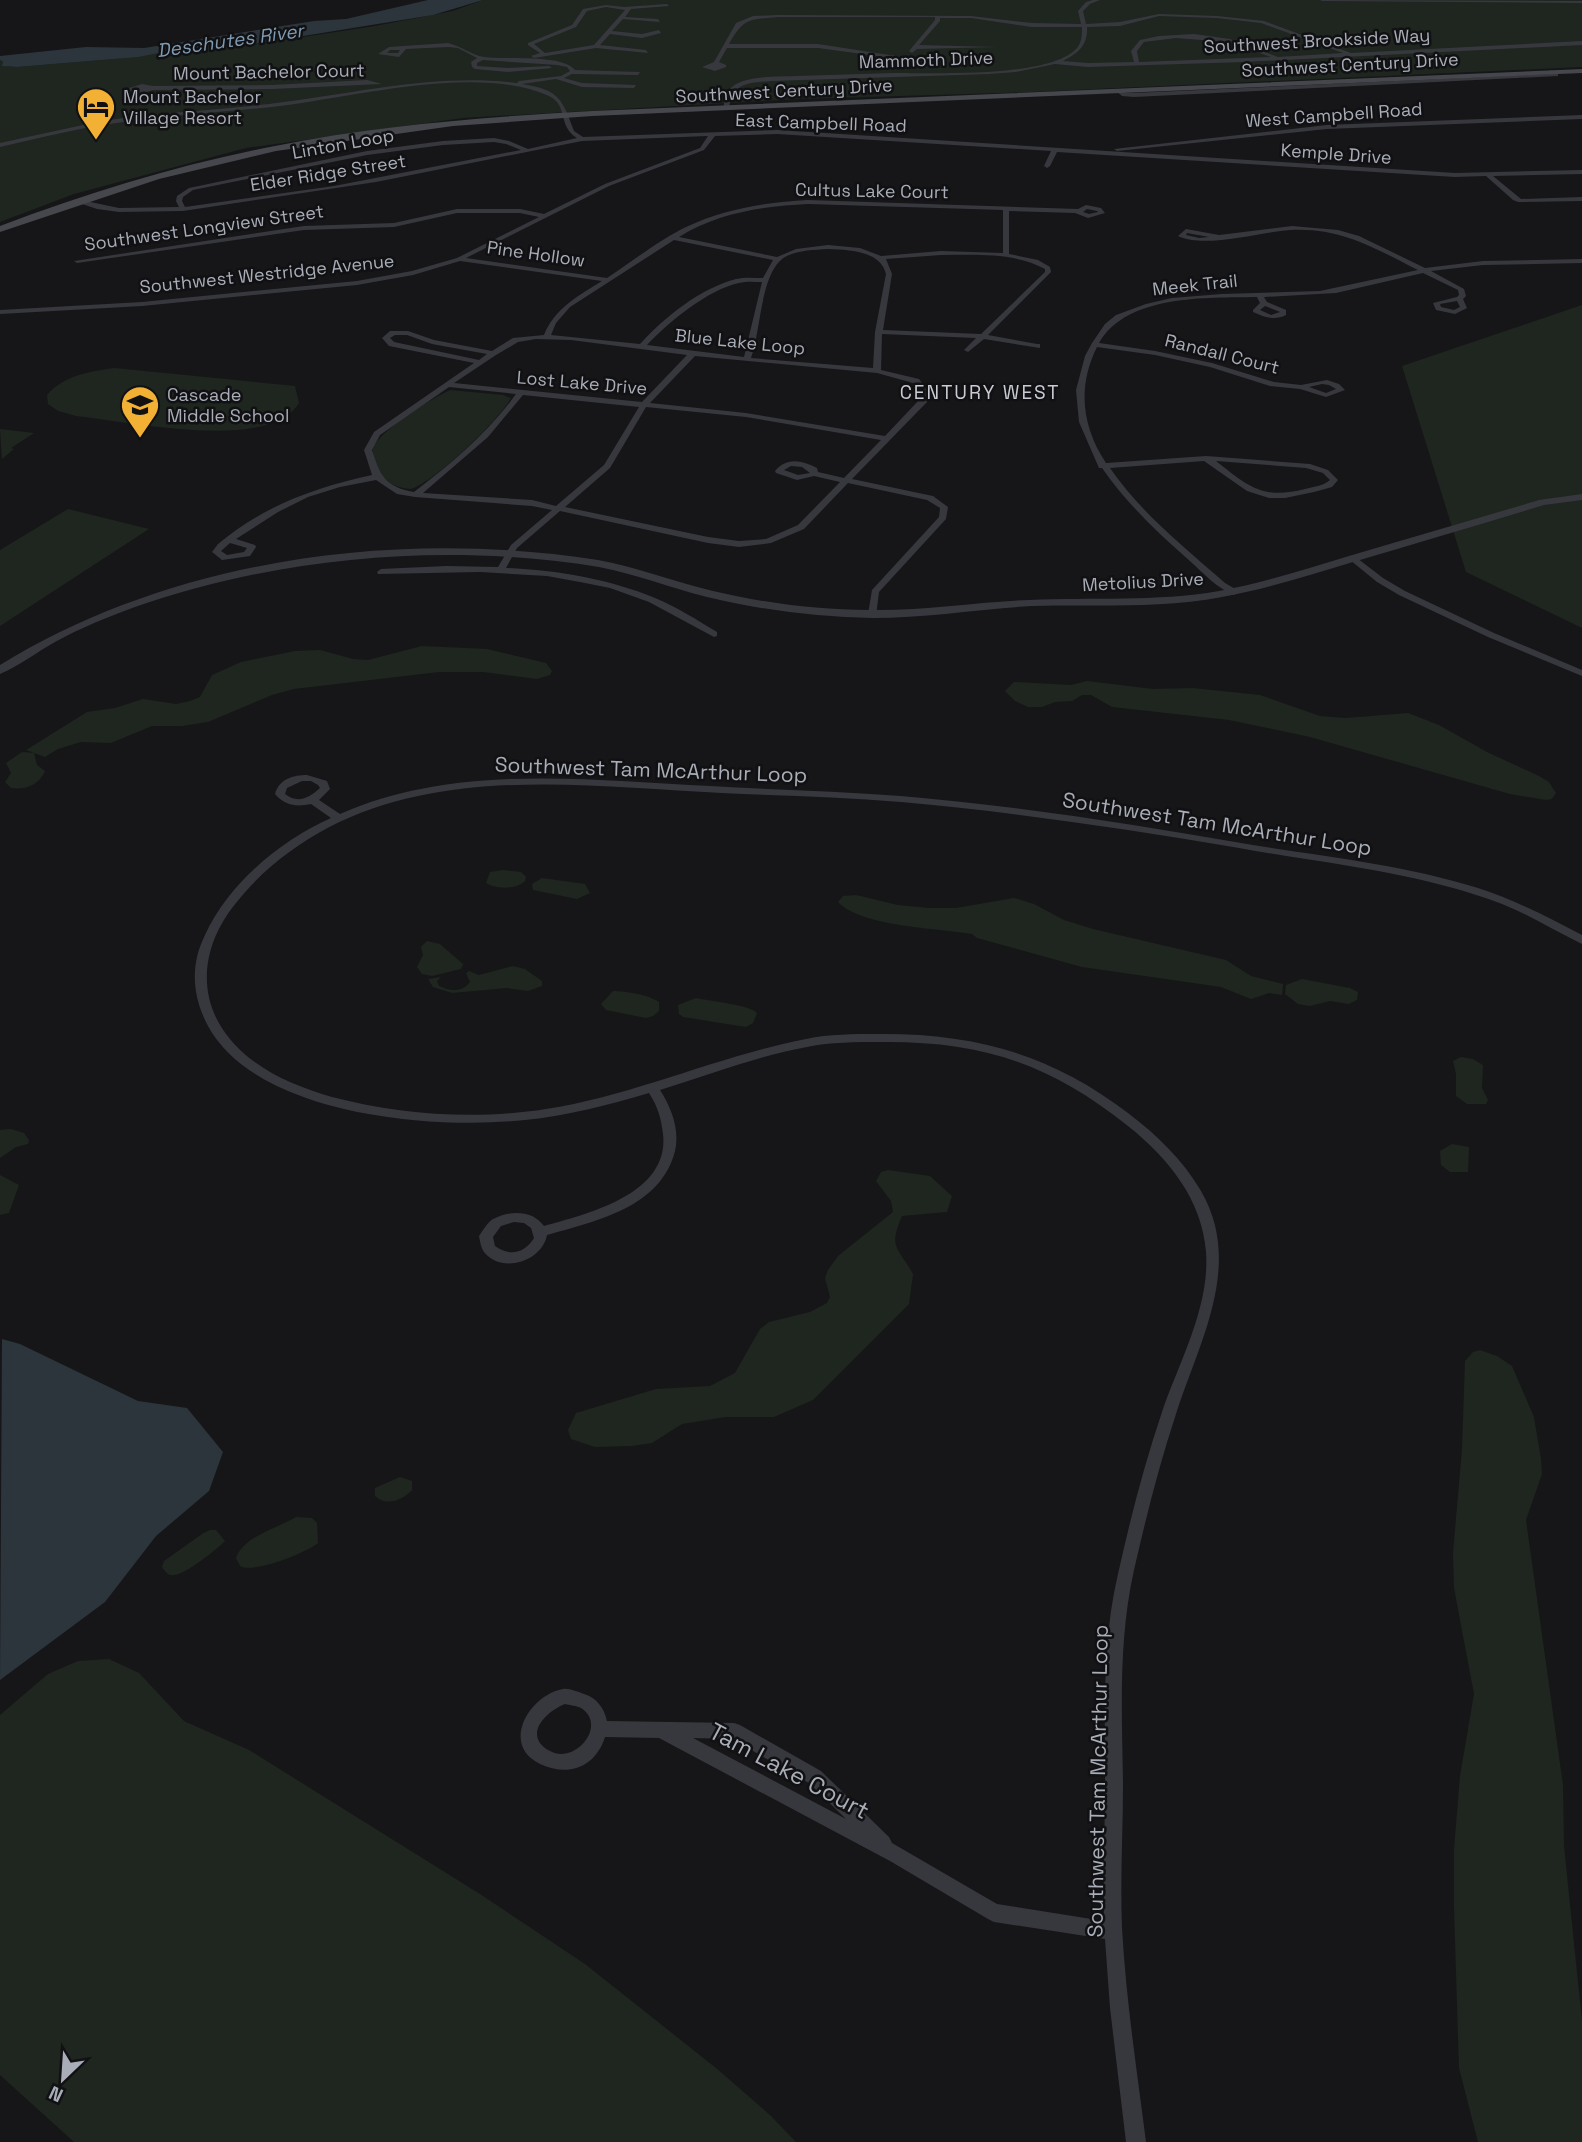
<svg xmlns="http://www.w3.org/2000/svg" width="1582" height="2142" font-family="'Space Grotesk',sans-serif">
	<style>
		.green { fill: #1e261f }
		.water { fill: #2c353c }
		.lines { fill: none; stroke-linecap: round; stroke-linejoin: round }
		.minor { fill: #37383d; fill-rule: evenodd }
		.tertiary { fill: #37383d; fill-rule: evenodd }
		.secondary { fill: #45474d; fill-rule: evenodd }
		.labels { text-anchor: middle; stroke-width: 5; stroke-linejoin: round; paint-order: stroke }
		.far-street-label { font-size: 18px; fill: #a8adb8; stroke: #111113 }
		.far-poi-label { font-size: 18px; fill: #a8adb8; stroke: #111113; text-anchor: start }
		.far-water-label { font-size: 19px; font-style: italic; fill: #7f9bb3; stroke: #111113 }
		.far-neighbourhood-label { font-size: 19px; letter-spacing: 2px; fill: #c9ccd4; stroke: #111113 }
		.street-label { font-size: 21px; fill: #a8adb8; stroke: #111113 }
		.near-street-label { font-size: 24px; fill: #a8adb8; stroke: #111113 }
	</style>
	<rect width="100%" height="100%" fill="#161618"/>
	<path class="green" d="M483,0h1099v67l-551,25 -232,7 -336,19 -217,30 -172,46 -74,28v-162l8,7h9l97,-8 50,-7 60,-3 151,-23 78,-15z
		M1582,305v323l-116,-56 -64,-206z
		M114,368l181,18 4,17c-30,50 -172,18 -223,13l-18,-5 -10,-7 -1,-9c17,-20 42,-23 67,-27z
		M451,390l52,5 8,3c-14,24 -74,82 -100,91 -14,-1 -24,-5 -31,-18 -3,-5 -8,-15 -7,-21 0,-15 63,-55 78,-60z
		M0,429l34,4 -23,15 3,1 -12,10z
		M68,509l81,20 -149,97v-76z
		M422,646l65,3 59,14 6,8 -2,4 -13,4 -54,-7h-44l-145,17 -22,6 -64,27 -26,4h-30l-41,17 -30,-1 -23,7 -13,8 -19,-7 61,-38 28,-4 28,-9 33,5 14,-3 10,-4 12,-22 29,-13 54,-11 25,-1 33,9 15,1z
		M1087,681l66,8 39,-1 68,7 60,21 26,2 62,-5 31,12 48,27 52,24 10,6 7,11 -4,6 -6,1 -36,-6 -200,-57 -81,-17 -117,-13 -21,-12h-9l-10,6 -17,1 -13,5h-14l-13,-6 -10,-10 9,-9 57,3z
		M22,752l12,1 3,12 8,6c-6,14 -19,19 -34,17l-6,-6 6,-9 -5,-10z
		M503,870l18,2 5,5 -1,4c-9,9 -29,8 -39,2l4,-11z
		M542,878l43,6 5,9 -13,6 -44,-9 -1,-6z
		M856,895l42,10 31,3h27l58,-10 20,6 30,16 29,9 133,31 25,16 32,8 -1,11 -13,-2 -18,6 -30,-12 -139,-20 -105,-29 -5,-4c-35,-6 -110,-7 -134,-32l5,-6z
		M427,941l13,3 23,20 -2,5 -29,7 -10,-2 -5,-7 6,-12 -2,-8z
		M513,966l12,3 17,12v5l-14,5 -21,-3 -55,5 -19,-6 -5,-8 13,-2 -4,4 2,5c11,5 23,7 31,-4l-4,-9 3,-2 10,4z
		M1302,979l48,9 8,4 -1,8 -8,4 -19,-3 -20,5 -12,-2 -13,-10 1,-9z
		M613,991c13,0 36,4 46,11v9l-6,5 -7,2 -40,-8 -5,-6z
		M696,998c13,3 55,7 61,15l-4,10 -7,4 -63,-10 -4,-3 -1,-9z
		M1461,1057l12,2 10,6 -1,23 6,12 -2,4h-19l-11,-8v-22l-3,-13z
		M11,1129l13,4 5,7 -1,4 -12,3 -16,11v-28z
		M1452,1144l17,3 -1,25h-18l-9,-7 -1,-14z
		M888,1170l42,6 22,20 -5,16 -45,4c-14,33 -4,30 11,58l-4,30 -96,96 -39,17h-48l-44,7 -30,19 -20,3 -37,1 -24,-8 -3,-9 8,-17 80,-24 54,-3 25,-13 25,-44 9,-7 41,-10 17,-9 3,-6 -5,-19 3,-8 10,-14 55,-44 -2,-11 -15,-20 5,-9z
		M0,1175l19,10 -10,28 -9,2z
		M1480,1350l17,6 15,10 22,51 7,42 1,15 -16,46 37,265 1,61 18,175v121h-104l-19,-74 -5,-160v-59l6,-73 14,-82 -20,-106 -1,-35 9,-104 3,-88 8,-9z
		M400,1477l12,4v9c-9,10 -26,17 -37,6v-8z
		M296,1517l16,1 5,5 1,20c-12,10 -65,31 -78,23l-4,-8c8,-22 42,-30 60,-41z
		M210,1530h6l9,11c-8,8 -44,38 -55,34 -3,-1 -6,-5 -8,-8l2,-6 38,-27z
		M109,1659l30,14 45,48 65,29 231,144 105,70 131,104 54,47 26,27h-722l-74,-67v-360l48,-41 30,-13z"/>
	<path class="water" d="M428,0h55l-50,15 -209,34 -60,3 -26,5 -121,10 -15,-1 1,-4 -3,-2v-4l86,-9 58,1 170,-27 32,-2z
		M2,1339l18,5 118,57 49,7 36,44 -14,39 -53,45 -51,66 -105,78z"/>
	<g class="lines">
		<path class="minor" d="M1093,0h7l-10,4 -7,7 3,13 34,-2 39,-8 58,2 47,5 87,32 231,-12v4l-338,17 -156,5 -33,-3 -39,8 -27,2 -218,7c-22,2 -39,1 -42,28l-5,1c-1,-8 2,-18 9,-24 16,-11 45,-9 63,-10 33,-1 65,-2 97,-3 40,0 158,5 184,-25 5,-6 5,-13 5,-21h-50l-61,-9h-31v3l-21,24 79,2 -81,2 -5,4 -3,-2 26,-31v-3h-157c-30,3 -34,1 -49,27h89l91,14 -3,2 -88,-12h-91l-8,14 7,3v2l-11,4 -13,-4 12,-5 22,-39 17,-7 25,-1 193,1 61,7 49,1 -3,-13 8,-9zM1159,16l58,2 44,5 82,30 -65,4 -48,-18 -36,-5 -35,2 -19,4 -9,11 3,11 -46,1 -25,-2c15,-8 25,-15 24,-34l33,-1zM1176,38l52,4 43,15 -132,5 -2,-11 7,-9z
			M1320,0l262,1v2l-260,-2z
			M667,4l2,2 -38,3 -6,8 33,2 2,3 -37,-3 -11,12 30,3 17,-4 2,3 -19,5 -32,-4 -10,11 46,5 2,3 -52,-5 -62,10 -3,-2 9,-3 -12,-8v-2l44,-18 11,-16 23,-4 18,2zM606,7l19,3 -31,35 -49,8 -11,-9 42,-17 11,-16z
			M448,43c13,3 24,12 36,14 22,3 78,-3 91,13l65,2 -2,3 -66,-1 -8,4 18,5 54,2 -2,3 -52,-1 -26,-8 -34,5c38,6 40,15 52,47l9,6 194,-7 678,43 127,-3v4l-89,2 28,23 61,-2v4l-64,1 -5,-2 -27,-24 -31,1 -398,-25 -7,14 -3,2 -3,-2 7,-15 -274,-17 -62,2 -11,14 -95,36 -143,72 141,20c24,-16 54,-39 79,-51 38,-18 80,-25 122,-27l270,9 8,-4 15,3 4,5 -17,5 -13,-5 -66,-2v43l29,6 12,7 1,5 -63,63 49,9h3v4l-56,-9 -16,13 -4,-2 12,-12 -94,-4 -1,36 38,9 11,14 -3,9 -75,77 81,17 15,11 -2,12 -67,73 -3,24 -3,1 -5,-3 4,-24 67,-73 1,-9 -13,-8 -79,-17 -44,46 -33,14 -32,4 -31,-4 -148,-32 -43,37 -11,20c50,2 103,11 149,30 22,9 42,22 62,34v4l-3,1 -65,-35 -39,-14 -30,-6 -33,-6 -67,-4 -102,2 -1,-2 4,-3 65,-3 52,1 13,-22 41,-35 -20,-4 -117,-9 -18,-3 -21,-14 -36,7 -32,10 -30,15 -42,27 19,6 1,2 -6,9 -28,4 -10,-8 6,-8c45,-38 98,-57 154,-69l-8,-25 10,-18 100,-69 -85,-17 -7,-8 8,-7h18l26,9 58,11 21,-13 31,-3c11,-27 34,-39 58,-54l-142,-20 -47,14 -56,10 -215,21 -142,8v-4l142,-8 215,-21 55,-10 45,-13 82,-41 -19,-4h-63l-63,14 -90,3 -227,33 -3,-2 230,-35 90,-3 63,-14h63l24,5 61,-30 95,-36 8,-12 -126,5 -206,41 -193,29 -64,1 -22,-3 -24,-8 3,-2 43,9 60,-1 -3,-6 1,-5 12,-8 178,-37 76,-10 51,-3 15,3 19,8 49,-11c-20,-12 -8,-32 -28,-42 -71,-32 -194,1 -269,10 -50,6 -100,8 -149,15 -44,5 -88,16 -131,26v-4c43,-9 86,-20 130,-26 52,-6 103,-8 154,-15 77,-10 155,-29 233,-19l2,-2 42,-5 9,-5 -3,-4 -10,-2 -74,-5 -6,3v3l31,2 41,-2 3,2 -44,4 -33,-3 -3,-2 -1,-5 6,-4 -19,-10 -10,-1 -42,2 -7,8 -21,-3 11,-7zM390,50h10l-2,3h-11zM494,142l12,2 15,6 -187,36 -149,21 -3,-6 1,-4 10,-7 174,-35 76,-10zM808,204l195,6v43l-62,-2 -60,5 -21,-8 -32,-3 -32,4 -19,8 -98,-20c38,-24 85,-31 129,-33zM1087,209l10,2 1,1 -9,2 -6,-2zM674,240l99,20 -10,18c-9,0 -18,-1 -27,1 -37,10 -71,38 -96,65l-89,-9 5,-12 14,-16zM828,249c20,1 52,1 58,25l-11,58 -2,36 -122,-10c10,-26 9,-86 34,-101 13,-7 29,-7 43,-8zM941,255c34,0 73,-3 104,14v3l-64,62 -98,-4 9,-56 -6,-15zM762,282l-18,75 -97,-12c22,-23 60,-55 92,-62 8,-2 15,-1 23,-1zM395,335h12l25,9 55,10 -8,6 -85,-18 -4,-4zM536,339l35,1 116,15 -45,47 -188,-19 42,-28 22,-13zM695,356l182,17 36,10 9,10 -2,6 -35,37 -139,-23 -96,-10zM449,387l67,7c-28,39 -64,69 -102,98 -29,-5 -34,-17 -42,-42l8,-15zM523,395l116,12 -35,58 -48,41 -24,-6 -109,-7 65,-56zM646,407l100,10 135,23 -37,38 -26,-6 -1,-4c-15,-8 -30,-11 -42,3l1,2 21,7 17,-4 26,6 -42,43 -32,14 -27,2 -31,-4 -143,-30 45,-39zM791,466l11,1 8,6 -12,2 -14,-5zM230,543l17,5 -3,4 -17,3 -6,-4z
			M1551,70l7,4v2l-424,21 -12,-1 -6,-5 3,-2 6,4h9l416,-19 -2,-2z
			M367,80l15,4 -110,5 -119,1 -13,4 -14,-5 16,-5 11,2 119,-1z
			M1582,115v4l-255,10 -210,22 -3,-2 213,-24z
			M1292,226l46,4 21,6 66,32 58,-7 99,-2v4l-99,2 -52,6 33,18 2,7 -3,3 4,9 -12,6 -19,-4 -3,-7 24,-6 2,-2 -1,-5 -35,-17 -87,20 -72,4 3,5 19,8v5c-12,6 -22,2 -33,-3v-2l7,-7 -3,-6c-50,1 -130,-3 -158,46l56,8 57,12 62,19 27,3 26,-5 12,4 6,6 -19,7 -26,-8 -30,-3 -60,-19 -55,-12 -58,-8c-20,40 -15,80 9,116l100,-7 104,8 18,6 10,10 -6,7 -18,5 -29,6h-16l-22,-7 -43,-30 -94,7c31,45 74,79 115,115l12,7 1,2 -4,3c-17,-7 -30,-21 -43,-33 -32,-28 -64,-58 -89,-94h-3l-20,-46 -3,-32 9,-34 7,-13 13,-19 11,-9 30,-11 26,-6 50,-4 98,-3 98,-21c-44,-22 -77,-43 -128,-40 -31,2 -85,19 -112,6l8,-7 33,6zM1187,233l22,4 -10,1 -13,-3zM1457,301l3,6 -6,3 -13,-3 -1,-3zM1265,306l15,6 -9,3 -11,-5zM1322,384l7,1 7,4 -10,4 -17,-6zM1216,461l90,7 17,5 7,7c-7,6 -17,7 -25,9 -43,11 -57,-3 -89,-28z
			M1353,555l30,23 22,13 89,42 88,37v6l-94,-39 -89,-42 -22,-13 -27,-22 -1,-2z
			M307,775l20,6 3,8 -11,11 21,14c116,-51 247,-34 370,-28 64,4 127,5 191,10 118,10 235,29 352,49 75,12 152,20 225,43 37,12 70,29 104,47v9c-27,-13 -52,-29 -80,-40 -84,-32 -175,-40 -263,-56 -112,-19 -225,-36 -338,-46 -60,-5 -119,-6 -179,-9 -100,-5 -205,-18 -304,3 -70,14 -138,51 -182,107 -32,39 -41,89 -10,131 25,34 67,52 106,63 69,18 144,23 214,12 89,-14 172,-53 260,-70 23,-5 48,-5 71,-5 97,-1 174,20 251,79 29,22 55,47 73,78 43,74 -2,151 -25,223 -17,51 -30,104 -42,156 -16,72 -12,142 -11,214 0,48 -3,96 -1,144 4,72 15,143 24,214h-20l-16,-134 -5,-69 -111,-17 -6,-3 -98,-58 -231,-123 -54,-1c-10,31 -37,40 -65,27 -40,-19 -11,-69 23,-75 6,-1 15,3 21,5 13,4 20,14 23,27l127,2 6,2 81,46 68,66 3,6 105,61 107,17c-1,-47 1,-94 1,-141 0,-70 -3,-138 13,-206 12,-54 26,-109 44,-162 17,-50 48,-105 44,-160 -4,-53 -38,-94 -78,-126 -79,-63 -147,-85 -247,-84 -25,0 -50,0 -74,5 -50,9 -99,28 -147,43 11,17 20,39 15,61 -14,56 -78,70 -128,84 -5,27 -46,39 -63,17 -3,-4 -4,-11 -5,-16 4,-6 9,-14 14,-17 17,-9 40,-9 51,7 44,-12 126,-32 119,-92 -2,-16 -5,-27 -14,-41 -41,12 -82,23 -124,27 -91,10 -268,-4 -317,-94 -16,-30 -18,-61 -3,-91 24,-52 75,-94 126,-117l-20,-14c-14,3 -26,2 -36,-10 4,-15 18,-19 32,-19zM302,781h9l7,4 2,3c-11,10 -22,16 -35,6l2,-6zM514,1222l10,1 7,5 3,10c-9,15 -24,19 -39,8l-2,-9 8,-11zM565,1704c5,1 12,2 16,4 27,17 -6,57 -31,43 -28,-15 -5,-39 15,-47zM693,1738l39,1 77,44 37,36z"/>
		<path class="tertiary" d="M1582,494v6l-38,5c-63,19 -127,38 -191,57 -43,13 -86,27 -131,35 -63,12 -126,7 -190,9 -53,3 -106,12 -159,12 -56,-1 -112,-8 -166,-21 -36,-9 -71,-23 -108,-30 -152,-25 -318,-11 -464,40 -27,10 -55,21 -80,35 -18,10 -36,24 -55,32v-9c174,-107 398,-136 598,-105 39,7 76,22 115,31 51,12 104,19 157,19 53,1 106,-8 159,-10 63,-3 127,2 190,-9 44,-8 87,-22 130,-35 63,-19 127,-37 190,-56z"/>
		<path class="secondary" d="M1582,69v4l-990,43 -139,10 -177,25 -117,28 -159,53v-6c90,-34 181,-62 275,-80 104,-21 211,-29 317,-35z"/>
	</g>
	<defs>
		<g id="hotel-pin" transform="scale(2.0125)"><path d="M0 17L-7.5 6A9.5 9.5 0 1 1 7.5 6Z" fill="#f2b134" stroke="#111113"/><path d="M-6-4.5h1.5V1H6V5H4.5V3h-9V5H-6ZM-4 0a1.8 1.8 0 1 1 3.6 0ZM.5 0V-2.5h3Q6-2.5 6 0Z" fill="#111"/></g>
		<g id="school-pin" transform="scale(2.0125)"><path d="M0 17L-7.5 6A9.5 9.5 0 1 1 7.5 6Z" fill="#f2b134" stroke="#111113"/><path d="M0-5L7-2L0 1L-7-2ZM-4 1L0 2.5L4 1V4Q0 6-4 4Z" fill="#111"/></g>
	</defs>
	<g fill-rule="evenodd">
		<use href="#hotel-pin" x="96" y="107"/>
		<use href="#school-pin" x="140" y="405"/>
	</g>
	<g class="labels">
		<g class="far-street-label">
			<text transform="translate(1317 41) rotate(-3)" y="6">Southwest Brookside Way</text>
			<text transform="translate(926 60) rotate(-2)" y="6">Mammoth Drive</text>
			<text transform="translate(1350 65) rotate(-3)" y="6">Southwest Century Drive</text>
			<text transform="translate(269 72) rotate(-1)" y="6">Mount Bachelor Court</text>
			<text transform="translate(784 91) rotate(-3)" y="6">Southwest Century Drive</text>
			<text transform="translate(1334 115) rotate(-4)" y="6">West Campbell Road</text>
			<text transform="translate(821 123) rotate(2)" y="6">East Campbell Road</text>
			<text transform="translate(343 144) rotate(-10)" y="6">Linton Loop</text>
			<text transform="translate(1336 154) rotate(4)" y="6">Kemple Drive</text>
			<text transform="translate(328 173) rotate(-9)" y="6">Elder Ridge Street</text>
			<text transform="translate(872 191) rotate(1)" y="6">Cultus Lake Court</text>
			<text transform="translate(204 228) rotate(-8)" y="6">Southwest Longview Street</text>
			<text transform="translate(536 254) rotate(8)" y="6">Pine Hollow</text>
			<text transform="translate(267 274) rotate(-6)" y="6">Southwest Westridge Avenue</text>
			<text transform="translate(1195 285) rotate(-6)" y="6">Meek Trail</text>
			<text transform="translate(740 342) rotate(6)" y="6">Blue Lake Loop</text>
			<text transform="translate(1222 354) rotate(14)" y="6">Randall Court</text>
			<text transform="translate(582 383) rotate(5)" y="6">Lost Lake Drive</text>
			<text transform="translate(1143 582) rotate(-3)" y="6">Metolius Drive</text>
		</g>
		<g class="far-poi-label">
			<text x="123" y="103">Mount Bachelor<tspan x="123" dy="21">Village Resort</tspan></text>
			<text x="167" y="401">Cascade<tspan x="167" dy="21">Middle School</tspan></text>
		</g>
		<g class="far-water-label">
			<text transform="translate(230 40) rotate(-8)" y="7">Deschutes River</text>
		</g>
		<g class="far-neighbourhood-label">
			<text x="980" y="399">CENTURY WEST</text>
		</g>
		<g class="street-label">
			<text transform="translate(651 770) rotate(2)" y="7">Southwest Tam McArthur Loop</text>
			<text transform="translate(1217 824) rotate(9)" y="7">Southwest Tam McArthur Loop</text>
			<text transform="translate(1098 1781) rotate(-89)" y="7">Southwest Tam McArthur Loop</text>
		</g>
		<g class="near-street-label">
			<text transform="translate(789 1771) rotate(28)" y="8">Tam Lake Court</text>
		</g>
	</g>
	<g transform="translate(63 2079) rotate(205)" stroke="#111113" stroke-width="5" paint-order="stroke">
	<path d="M0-5L12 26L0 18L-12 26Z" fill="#a8adb8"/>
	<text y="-10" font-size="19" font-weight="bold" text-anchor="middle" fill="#a8adb8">N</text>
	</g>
</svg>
